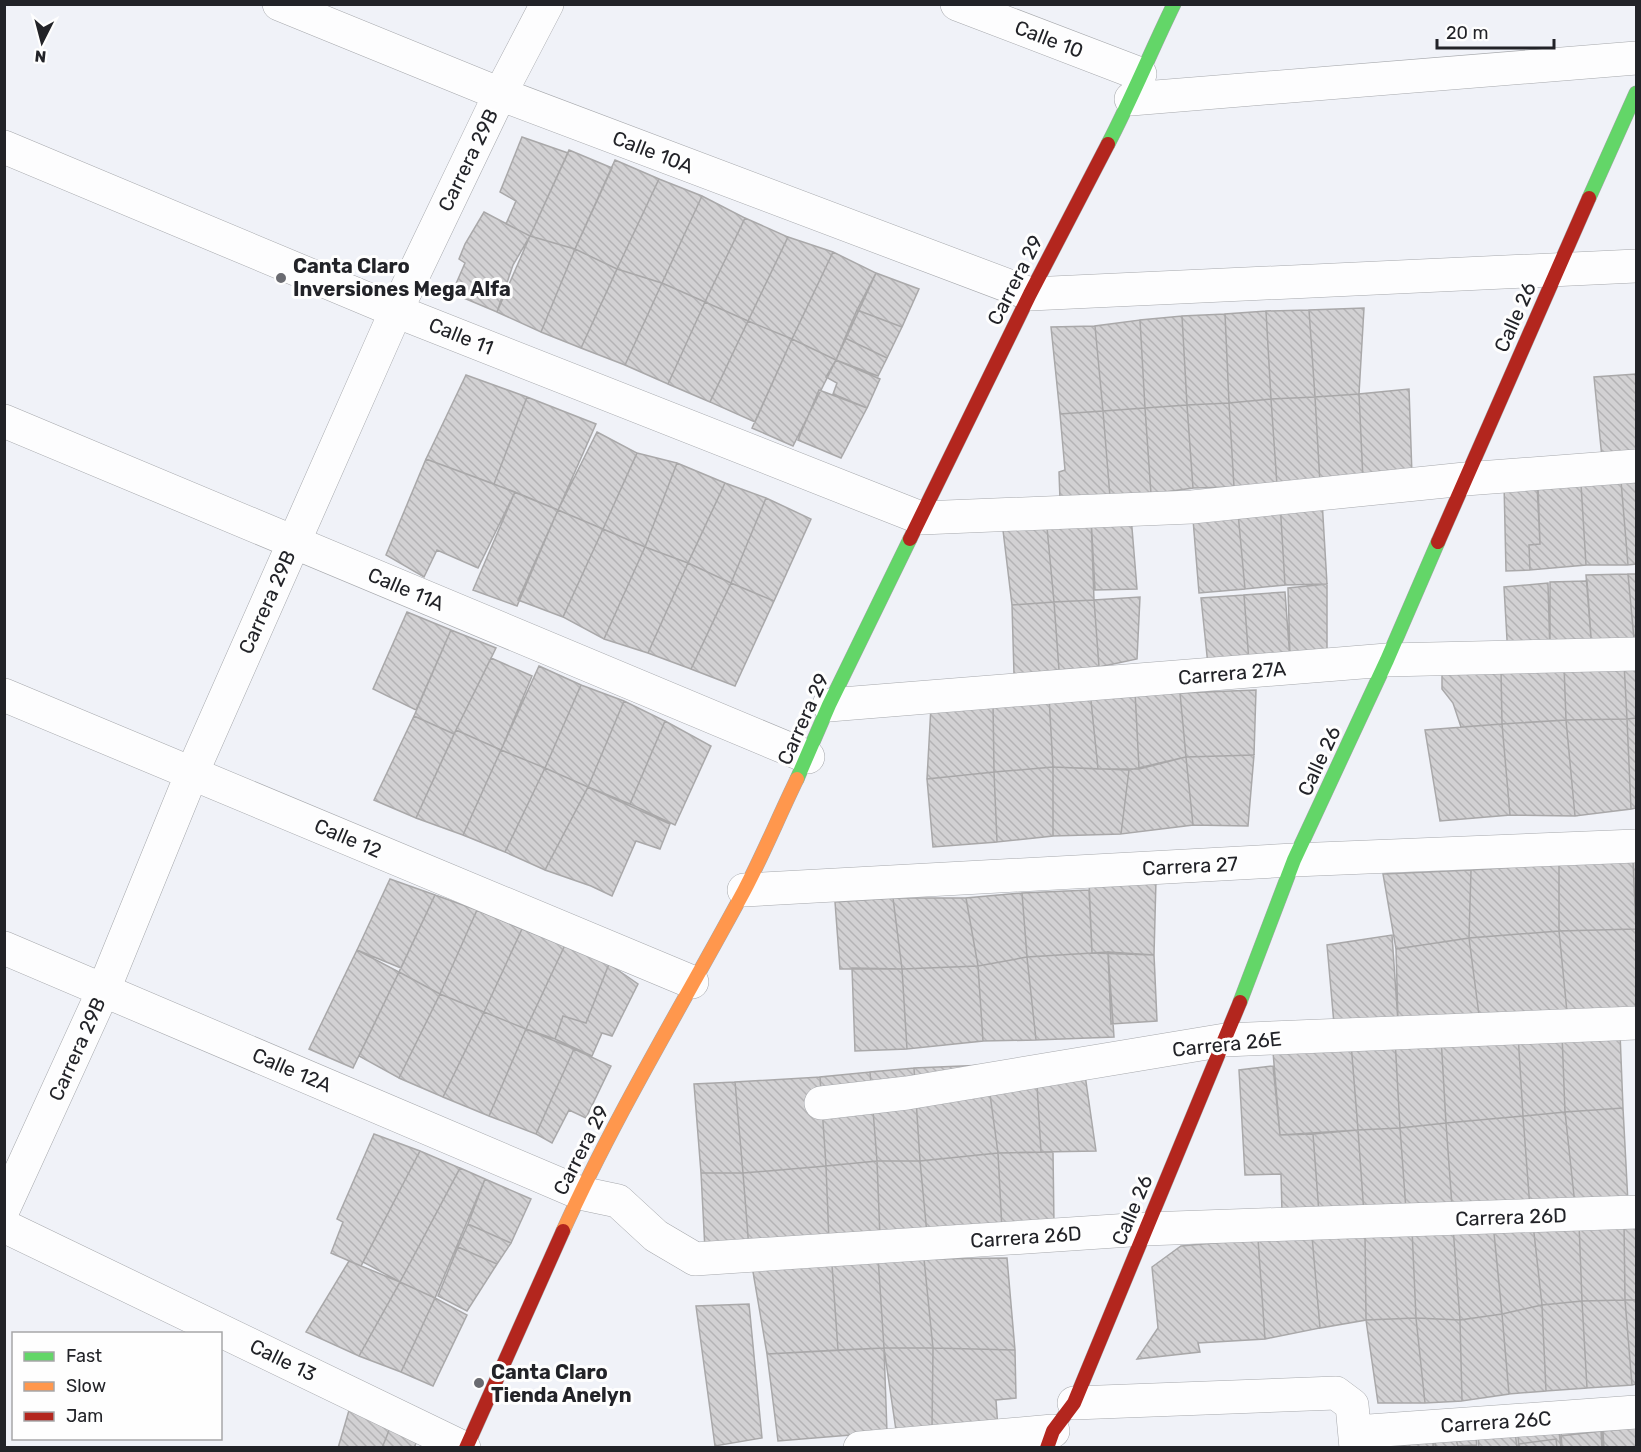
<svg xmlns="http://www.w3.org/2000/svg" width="1641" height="1452" font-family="Rubik,sans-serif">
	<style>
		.building { fill: url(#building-back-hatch); stroke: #a9a8a9; stroke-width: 1.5 }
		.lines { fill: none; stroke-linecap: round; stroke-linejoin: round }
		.street-casing { stroke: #a6a8ac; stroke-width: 34 }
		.fast-casing { stroke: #a6a8ac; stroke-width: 15 }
		.slow-casing { stroke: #a6a8ac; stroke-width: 15 }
		.jam-casing { stroke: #a6a8ac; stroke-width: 15 }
		.street { stroke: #fdfdfe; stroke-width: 33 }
		.fast { stroke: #63d668; stroke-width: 14 }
		.slow { stroke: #ff974d; stroke-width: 14 }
		.jam { stroke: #b3261e; stroke-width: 14 }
		.poi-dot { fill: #6a6b71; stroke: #fefefe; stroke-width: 2 }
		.labels { text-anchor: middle; stroke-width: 6; stroke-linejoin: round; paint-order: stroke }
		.street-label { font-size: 20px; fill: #222328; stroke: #fefefe }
		.poi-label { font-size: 20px; font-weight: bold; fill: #222328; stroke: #fefefe; text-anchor: start }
	</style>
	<defs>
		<pattern id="building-back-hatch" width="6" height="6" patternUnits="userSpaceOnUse" patternTransform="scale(1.5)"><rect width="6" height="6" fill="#d2d1d3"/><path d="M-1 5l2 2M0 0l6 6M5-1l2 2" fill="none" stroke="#b4b3b5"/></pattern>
	</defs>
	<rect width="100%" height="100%" fill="#f0f2f8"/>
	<path class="building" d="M522,137l46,16 -38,83 -24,-12 10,-23 -16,-9z
		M569,150l43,18 -37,81 -45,-13z
		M615,160l44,19 -42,90 -42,-20z
		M659,179l43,17 -40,87 -45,-14z
		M702,196l43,22 -40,84 -43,-19z
		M484,212l46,24 -17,29 -16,47 -45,-19 13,-30 -6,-4 6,-15z
		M745,218l43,19 -40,84 -43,-19z
		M530,236l45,13 -34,83 -44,-20z
		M788,237l45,15 -41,87 -44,-18z
		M575,249l42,20 -36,79 -40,-16z
		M833,252l43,21 -40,87 -44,-21z
		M617,269l45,14 -37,82 -44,-17z
		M876,273l43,16 -17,38 -45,-17z
		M662,283l43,19 -37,82 -43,-19z
		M705,302l43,19 -38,81 -42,-18z
		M1364,308l-5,86 -44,3 -6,-87z
		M857,310l45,17 -15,31 -42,-20z
		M1309,310l6,87 -44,2 -5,-88z
		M1266,311l5,88 -42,4 -4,-89z
		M1225,314l4,89 -42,2 -5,-89z
		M1182,316l5,89 -42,3 -5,-88z
		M1140,320l5,88 -42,3 -8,-85z
		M748,321l44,18 -37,83 -45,-20z
		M1095,326l8,85 -43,3 -9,-87z
		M845,338l42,20 -9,18 -42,-16z
		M792,339l44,21 -43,86 -41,-18z
		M836,360l44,19 -13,29 -34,-14 4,-11 -11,-6z
		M1636,374v81l-34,3 -8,-81z
		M466,375l61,22 -33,87 -68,-25z
		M1409,389l3,86 -49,5 -4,-86z
		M819,390l48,18 -26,50 -43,-18z
		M1359,394l4,86 -43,3 -5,-86z
		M527,397l69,27 -38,86 -64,-26z
		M1315,397l5,86 -43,2 -6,-86z
		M1271,399l6,86 -43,2 -5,-84z
		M1229,403l5,84 -41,1 -6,-83z
		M1187,405l6,83 -42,6 -6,-86z
		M1145,408l6,86 -41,3 -7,-86z
		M1103,411l7,86 -50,3 -1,-28 6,-2 -5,-56z
		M597,432l40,21 -34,76 -45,-19z
		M637,453l40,10 -32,84 -42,-18z
		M426,459l89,33 -37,76 -41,-18 -13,27 -38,-22z
		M677,463l48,20 -37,80 -43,-16z
		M1636,480v84l-8,1 -7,-84z
		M1621,481l7,84h-42l-5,-81z
		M725,483l41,15 -35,85 -43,-20z
		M1504,483l33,1 3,60 -11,1 1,25 -24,1z
		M1581,484l5,81 -56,5 -1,-25 11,-1 -2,-58z
		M515,492l43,18 -41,96 -44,-16z
		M766,498l45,21 -37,82 -43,-18z
		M1322,500l5,84 -42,1 -5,-83z
		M1237,502h43l5,83 -40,4z
		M1237,502l8,87 -46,4 -7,-86z
		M558,510l45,19 -40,88 -45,-17z
		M1131,516l6,73 -42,1 -4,-73z
		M1046,517h45l3,83 -40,2z
		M1046,517l8,85 -42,3 -10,-83z
		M603,529l42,18 -41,92 -41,-22z
		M645,547l43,16 -40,90 -44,-14z
		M688,563l43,20 -40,86 -43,-16z
		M1628,574l7,76 -43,1 -6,-76z
		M1628,574h8v76h-1z
		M1587,581l5,70 -42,3v-72z
		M731,583l43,18 -39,85 -44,-17z
		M1548,583l2,71 -42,3 -4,-70z
		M1327,584v70l-37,5 -2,-71z
		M1285,592l5,67 -41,3 -5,-67z
		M1244,595l5,67 -41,3 -7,-67z
		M1140,597l-3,62 -38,8 -5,-67z
		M1094,600l5,67 -40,3 -5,-68z
		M1054,602l5,68 -45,5 -2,-70z
		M407,612l44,18 -35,80 -43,-21z
		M451,630l45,18 -42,86 -40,-18z
		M491,658l41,18 -31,74 -45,-20z
		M1624,663h12v55l-9,1z
		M1624,663l3,56 -61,1 -2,-55z
		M1564,665l2,55 -64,4 -1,-55z
		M539,666l42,19 -36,83 -44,-18z
		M1442,667l59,2 1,55 -41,3 -8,-24 -11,-14z
		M581,685l43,16 -36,86 -43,-19z
		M1256,690l-2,65 -68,2 -6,-64z
		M1090,691h45l4,78h-41z
		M1090,691l8,78 -45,-2 -4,-70z
		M1135,691l45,2 6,64 -47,12z
		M1049,697l4,70 -59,5 -1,-71z
		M624,701l41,20 -35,83 -42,-17z
		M993,701l1,71 -67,7 4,-73z
		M414,716l40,18 -38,84 -42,-18z
		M1636,718v90l-5,1 -4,-90z
		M1627,719l4,90 -56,7 -9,-96z
		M1566,720l9,96 -65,-1 -8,-91z
		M665,721l46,25 -36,79 -45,-21z
		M1502,724l8,91 -70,6 -15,-91z
		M456,730l45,20 -38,85 -47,-17z
		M501,750l44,18 -40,84 -42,-17z
		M1254,755l-6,71 -55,-1 -7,-68z
		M1186,757l7,68 -72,9 8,-64z
		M1053,767l76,3 -8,64 -68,2z
		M1053,767v69l-56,6 -3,-70z
		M545,768l43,19 -43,83 -40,-18z
		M994,772l3,70 -64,5 -6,-68z
		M588,787l82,37 -10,25 -24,-8 -24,55 -21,-10 -46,-16z
		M1636,859v70l-3,-69z
		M1633,860l3,69 -77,2v-67z
		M1559,864v67l-90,7 2,-68z
		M1471,870l-2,68 -73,11 -13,-75z
		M390,879l45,16 -34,73 -44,-18z
		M1156,880l-2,75 -62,-2 -3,-72z
		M1089,890l3,63 -65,4 -5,-64z
		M1022,893l5,64 -49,9 -12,-68z
		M435,895l42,15 -37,84 -41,-22z
		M893,898h73l12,68 -76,3z
		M893,898l9,71h-62l-5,-67z
		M477,910l45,19 -38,83 -44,-18z
		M522,929l43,16 -39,84 -42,-17z
		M1636,929v80l-69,3 -8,-81z
		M1559,931l8,81 -88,3 -10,-77z
		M1392,935l6,87 -64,2 -7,-79z
		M1469,938l10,77 -81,7 -2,-73z
		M565,945l44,19 -23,59 -23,-7 -8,23 -29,-10z
		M357,950l42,22 -46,96 -44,-19z
		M1108,952l46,3 3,66 -46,3z
		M1108,952l6,85 -78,3 -9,-83z
		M1027,957l9,83 -53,1 -5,-75z
		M609,964l29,20 -26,52 -10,-3 -10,23 -37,-17 8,-23 23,7z
		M978,966l5,75 -76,8 -5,-80z
		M852,968l50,1 5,80 -52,2z
		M399,972l41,22 -41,84 -40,-22z
		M440,994l44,18 -41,85 -44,-19z
		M484,1012l42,17 -37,87 -46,-19z
		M526,1029l48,20 -38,85 -47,-18z
		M1620,1033l3,75 -58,4 -3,-78z
		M1518,1034l5,82 -77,7 -5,-86z
		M1518,1034h44l3,78 -42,4z
		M1441,1037l5,86 -46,5 -5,-89z
		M1395,1039l5,89 -42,2 -7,-87z
		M1351,1043l7,87 -78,5 -7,-83z
		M574,1049l37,17 -25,52 -17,-8 -17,33 -16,-9z
		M1083,1061l13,90 -55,1 -5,-84z
		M986,1065l50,3 5,84 -43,1z
		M986,1065l12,88 -78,8 -6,-93z
		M1273,1066l7,69 33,-1 6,79 -37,1 -1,-40 -36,1 -6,-105z
		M914,1068l6,93h-43l-7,-89z
		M870,1072l7,89 -51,5 -6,-89z
		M820,1077l6,89 -83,7 -8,-91z
		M735,1082l8,91h-42l-7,-89z
		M1623,1108l5,95 -53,2 -10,-93z
		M1565,1112l10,93 -45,3 -7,-92z
		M1523,1116l7,92 -78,-2 -6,-83z
		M1446,1123l6,83 -46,4 -6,-82z
		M1400,1128l6,82 -42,4 -6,-84z
		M1358,1130l6,84 -45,-1 -6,-79z
		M374,1134l46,17 -59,115 -30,-13 12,-31 -6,-3z
		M420,1151l40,17 -60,114 -37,-20z
		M1053,1152l1,73 -52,5 -4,-77z
		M998,1153l4,77 -75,4 -7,-73z
		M877,1161h43l7,73 -47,4z
		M877,1161l3,77 -51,4 -3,-76z
		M826,1166l3,76 -80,7 -6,-76z
		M460,1168l25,11 -50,119 -35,-16z
		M701,1173h42l6,76 -44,1z
		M485,1179l46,20 -20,44 -43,-19z
		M1624,1220l1,80 -43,1 -3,-78z
		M1624,1220h12v80h-11z
		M1493,1223l9,91 -42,6 -7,-93z
		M1493,1223l40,1 9,81 -40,9z
		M1579,1223l3,78 -40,4 -9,-81z
		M468,1224l43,19 -14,21 -39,-17z
		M1453,1227l7,93 -44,-2 -4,-89z
		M1412,1229l4,89 -50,2 -1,-87z
		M1365,1233l1,87 -46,8 -8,-92z
		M1312,1236l8,92 -55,11 -7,-100z
		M1258,1239l7,100 -67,4 2,9 -63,7 21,-31 -6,-61 29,-21z
		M458,1247l39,17 -30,47 -29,-15z
		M878,1257l46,2 9,89h-49z
		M878,1257l6,91 -46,2 -6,-85z
		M1007,1258l8,92 -82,-2 -9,-89z
		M349,1261l51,21 -41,74 -53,-24z
		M832,1265l6,85 -71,4 -15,-88z
		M400,1282l35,16 -34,74 -42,-16z
		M435,1298l32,17 -34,71 -32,-14z
		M1625,1300h11v84l-4,1z
		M1625,1300l7,85 -45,3 -5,-87z
		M1582,1301l5,87 -41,3 -4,-86z
		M749,1304l13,134 -47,8 -19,-140z
		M1542,1305l4,86 -37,3 -7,-80z
		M1502,1314l7,80 -47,7 -2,-81z
		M1416,1318l44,2 2,81 -37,2z
		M1416,1318l9,85h-47l-12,-83z
		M884,1348h49l-1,82 -34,14z
		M884,1348l3,84 -109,9 -11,-87z
		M933,1348l82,2 1,48 -20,2 2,29 -66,1z
		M352,1400l42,18 -12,30h-44z
		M394,1418l27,13 -7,17h-32z
		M1636,1427v21h-33l-1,-17z
		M1636,1428v20h-32l-1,-17z
		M1601,1431l1,17h-40l-1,-15z
		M1602,1431l1,17h-42l-1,-12z
		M1515,1432l2,16h-38l-1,-14z
		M1559,1432l2,16h-42l-1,-13z
		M1518,1435l1,13h-40l-1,-10z
		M1476,1437l1,11h-43l-1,-7z
		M1556,1439l1,9h-37l-1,-4z
		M1456,1440l2,6 18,-1v3h-40l-1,-7z
		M1433,1441l1,7h-43v-1z
		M1433,1441v7h-43l-1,-2z"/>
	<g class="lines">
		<g class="street-casing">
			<path id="street" d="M279,4l221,90 530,200 606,-28
				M957,4l183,70
				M1131,99l505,-41
				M4,147l392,164 525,207 271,-11 273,-28 171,-13
				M4,421l804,336
				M4,695l688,287
				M829,705l558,-45 249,-6
				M744,890l550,-30 342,-14
				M4,948l576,245 38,8 38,35 39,23 450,-30 491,-17
				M821,1103l86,-10 318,-53 411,-17
				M4,1208l100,-219 88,-216 204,-462 104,-217 47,-90
				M4,1226l460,222
				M1074,1403l262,-10 16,12 4,43
				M1355,1432l281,-20
				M860,1448l193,-17"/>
		</g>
		<g class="fast-casing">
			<path id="fast" d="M1108,144c24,-46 43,-93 66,-140
				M1589,198l47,-105
				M797,779l32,-74 81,-166
				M1240,1002l54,-142 93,-200 51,-118"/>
		</g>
		<g class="slow-casing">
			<path id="slow" d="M563,1231c53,-117 120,-227 181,-340 19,-36 35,-75 53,-112"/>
		</g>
		<g class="jam-casing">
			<path id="jam" d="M910,539l120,-245 78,-150
				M1438,542l151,-344
				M466,1448l97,-217
				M1047,1448l6,-17 21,-28 166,-401"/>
		</g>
		<use href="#street" class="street"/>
		<use href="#fast" class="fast"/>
		<use href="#slow" class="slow"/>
		<use href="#jam" class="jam"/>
	</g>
	<g class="poi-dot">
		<circle cx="281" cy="278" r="6"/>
		<circle cx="479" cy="1383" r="6"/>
	</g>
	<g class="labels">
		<g class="street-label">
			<text transform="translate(1049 39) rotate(21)" y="7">Calle 10</text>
			<text transform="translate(653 152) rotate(21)" y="7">Calle 10A</text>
			<text transform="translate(468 160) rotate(-64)" y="7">Carrera 29B</text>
			<text transform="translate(1015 280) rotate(-63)" y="7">Carrera 29</text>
			<text transform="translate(1515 317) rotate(-66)" y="7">Calle 26</text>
			<text transform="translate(461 336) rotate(22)" y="7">Calle 11</text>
			<text transform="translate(406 589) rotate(23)" y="7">Calle 11A</text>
			<text transform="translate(267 602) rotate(-66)" y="7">Carrera 29B</text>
			<text transform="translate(1232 673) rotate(-5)" y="7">Carrera 27A</text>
			<text transform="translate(803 719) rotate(-66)" y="7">Carrera 29</text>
			<text transform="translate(1319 761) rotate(-65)" y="7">Calle 26</text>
			<text transform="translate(348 838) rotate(23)" y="7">Calle 12</text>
			<text transform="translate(1190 866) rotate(-3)" y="7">Carrera 27</text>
			<text transform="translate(1227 1044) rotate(-6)" y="7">Carrera 26E</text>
			<text transform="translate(77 1049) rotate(-66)" y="7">Carrera 29B</text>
			<text transform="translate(292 1070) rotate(23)" y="7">Calle 12A</text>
			<text transform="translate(581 1150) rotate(-63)" y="7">Carrera 29</text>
			<text transform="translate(1132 1210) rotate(-67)" y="7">Calle 26</text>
			<text transform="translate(1511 1217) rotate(-2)" y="7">Carrera 26D</text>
			<text transform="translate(1026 1237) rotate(-4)" y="7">Carrera 26D</text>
			<text transform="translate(283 1360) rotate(26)" y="7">Calle 13</text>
			<text transform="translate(1496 1422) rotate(-4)" y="7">Carrera 26C</text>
		</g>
		<g class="poi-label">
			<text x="293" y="273">Canta Claro<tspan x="293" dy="23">Inversiones Mega Alfa</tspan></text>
			<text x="491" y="1379">Canta Claro<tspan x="491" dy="23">Tienda Anelyn</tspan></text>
		</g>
	</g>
	<rect width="1641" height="1452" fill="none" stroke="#222328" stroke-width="12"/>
	<rect x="12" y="1332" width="210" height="108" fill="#fefefe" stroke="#a6a6a8" stroke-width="1.5"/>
	<rect x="24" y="1352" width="30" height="9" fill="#63d668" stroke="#a6a6a8" stroke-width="1.5"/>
	<text x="66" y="1362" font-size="18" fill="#222328">Fast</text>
	<rect x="24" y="1382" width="30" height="9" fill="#ff974d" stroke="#a6a6a8" stroke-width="1.5"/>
	<text x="66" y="1392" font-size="18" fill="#222328">Slow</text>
	<rect x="24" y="1412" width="30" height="9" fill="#b3261e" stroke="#a6a6a8" stroke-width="1.5"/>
	<text x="66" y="1422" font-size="18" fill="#222328">Jam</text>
	<g transform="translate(42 42) rotate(186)" stroke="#fefefe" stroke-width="4.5" paint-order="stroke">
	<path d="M0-4.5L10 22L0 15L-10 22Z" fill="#222328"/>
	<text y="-9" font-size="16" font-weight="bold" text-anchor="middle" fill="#222328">N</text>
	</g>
	<path d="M1437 39v9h117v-9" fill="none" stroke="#222328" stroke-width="3"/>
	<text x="1446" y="39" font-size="18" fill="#222328" stroke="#fefefe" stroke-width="4.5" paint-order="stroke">20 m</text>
</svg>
